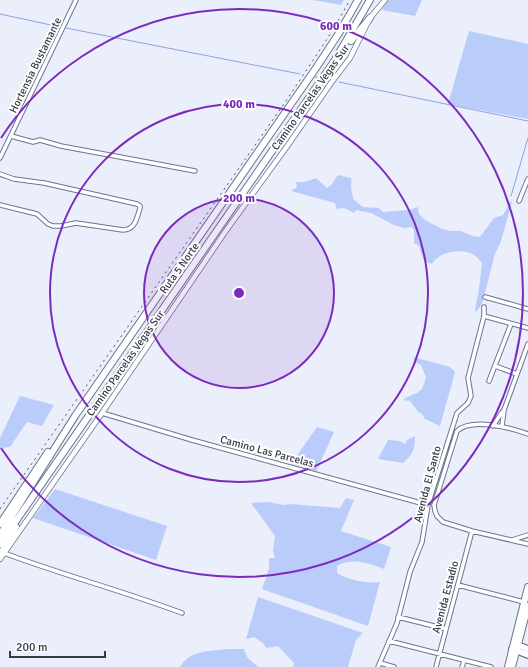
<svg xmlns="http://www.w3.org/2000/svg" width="528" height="667" font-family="Signika,sans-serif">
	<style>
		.green { fill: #baccfa }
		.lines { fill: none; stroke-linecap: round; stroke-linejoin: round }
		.stream { stroke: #8ca3e2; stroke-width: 1 }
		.minor-casing { stroke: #6b758d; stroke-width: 5.5 }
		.tertiary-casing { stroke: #6b758d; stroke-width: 6 }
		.secondary-casing { stroke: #6b758d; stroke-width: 8 }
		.primary-casing { stroke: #6b758d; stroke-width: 8 }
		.trunk-casing { stroke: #6b758d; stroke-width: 8 }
		.minor { stroke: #fff; stroke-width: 3.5 }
		.tertiary { stroke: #fff; stroke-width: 4.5 }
		.secondary { stroke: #fff; stroke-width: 5.5 }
		.primary { stroke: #fff; stroke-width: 6 }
		.trunk { stroke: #fff; stroke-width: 6 }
		.rail { stroke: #4c515c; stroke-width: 1; stroke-dasharray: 2 4; stroke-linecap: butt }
		.ring { fill: none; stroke: #7b2cbf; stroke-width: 2 }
		.labels { text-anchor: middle; stroke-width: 4; stroke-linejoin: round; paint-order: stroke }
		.street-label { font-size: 11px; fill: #353a45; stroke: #fff }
		.centre { fill: #7b2cbf; stroke: #fff; stroke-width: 2 }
		.ring-label { font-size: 12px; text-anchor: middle; font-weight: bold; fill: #7b2cbf; stroke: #fff; stroke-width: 4; stroke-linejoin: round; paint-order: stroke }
	</style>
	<rect width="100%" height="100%" fill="#ebeffb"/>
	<path class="green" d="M313,0h31l-3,5z
		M388,0h34l-7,16 -33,-6z
		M469,31l59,13v75l-80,-15z
		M338,175l13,3c1,3 0,5 0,9 0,4 2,8 2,12l10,8 16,1 4,4 26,-2 9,-3 1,7 6,6 17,9 9,2h10l11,5 8,1 14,-19 9,-3 8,-14 1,1 -11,39 -6,13 -13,50 -6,8 -1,-2 4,-21 3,-26c-3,-4 -7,-8 -12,-10 -13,-4 -31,-1 -38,11l-8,-3 -5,-15 -5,-3v-13l-2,-3 -8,1 -10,-3 -23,-12 -15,-3 -2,3 -10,-5 -7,1 -2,-6 -44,-12 6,-4 -1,-5h9l11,-4 11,10 4,-3z
		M413,357l37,10 5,5 -15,54 -15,-7 -4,-6 -3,-1 -8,-11 -7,-1c13,-10 18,-2 23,-23l-5,-12 -6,-3z
		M20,396l34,9 -12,21 -15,-4 -17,25 -10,1v-10z
		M317,427l17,5 -18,40 -25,-8z
		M415,436c0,13 -2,19 -12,27l-25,-4 10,-19 12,1 5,3 2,-4z
		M55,489l112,37 -11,34 -123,-42z
		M346,498l8,2 -13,31 50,16 -7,22c-14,-6 -33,-12 -47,-3v7c12,7 29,11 43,9l-12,44 -106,-37 7,-20v-11h6l-2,-8 2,-14 -24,-33 18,-1 14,3 8,-1 49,4z
		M258,597l105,36 -7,7 -8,27h-55l1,-4 -16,-17 -12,2 -3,-5 -9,-6 -8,2z
		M228,649h16l3,8 11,10h-78c9,-17 31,-16 48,-18z"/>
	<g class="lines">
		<path class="stream" d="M0,14l60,13
			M66,28l234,46
			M315,77l4,1
			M339,82l189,39
			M511,196l17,-58"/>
		<g class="minor-casing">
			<path id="minor" d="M11,136l22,6 7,-2 21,6 134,25
				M0,158l76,-158
				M0,174l14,5 30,4 93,21 3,2v2c-3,10 -5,22 -17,22l-47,-7 -15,3h-8l-5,-2 -11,-10 -37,-9
				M519,201l9,-22
				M485,297l43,12
				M484,316l44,12
				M495,366l22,8
				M489,381l22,-57
				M102,413l90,27 236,65
				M493,426l9,-14
				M502,426l2,-16 24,-66
				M528,434c-17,-6 -56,-17 -71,-3l-23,74 1,6 2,5 6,6 29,9 56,13
				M512,540l16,-5
				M4,553c59,22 119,38 178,60
				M458,585l66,17
				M398,617l48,12
				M389,641l102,26
				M380,663l14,4
				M378,667l19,-44 13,-51 12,-30 6,-37 29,-92 11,-10 3,-7 -3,-18 16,-62v-9
				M436,667l36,-136
				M462,667l2,-6"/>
		</g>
		<g class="tertiary-casing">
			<path id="tertiary" d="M0,559l102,-146 123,-181 63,-87 43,-62 19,-25 20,-40 15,-18"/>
		</g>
		<g class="secondary-casing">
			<path id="secondary" d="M515,644l13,5
				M512,649l16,6"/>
		</g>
		<g class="primary-casing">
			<path id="primary" d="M508,667l20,-80
				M512,667l16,-61"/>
		</g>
		<g class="trunk-casing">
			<path id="trunk" d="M351,41l19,-23
				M0,524l48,-72
				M0,535l75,-119 241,-348 23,-35 19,-33
				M0,544l333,-481 37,-63
				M0,555l16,-28"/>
		</g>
		<use href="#minor" class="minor"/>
		<use href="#tertiary" class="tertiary"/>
		<use href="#secondary" class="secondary"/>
		<use href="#primary" class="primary"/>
		<use href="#trunk" class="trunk"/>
		<path class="rail" d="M0,509l286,-408 45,-68 19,-33"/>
	</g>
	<circle cx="239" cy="293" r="95" fill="#7b2cbf" fill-opacity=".12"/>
	<g class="ring">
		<circle cx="239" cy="293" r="95"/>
		<circle cx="239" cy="293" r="189"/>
		<path d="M1 138A284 284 0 1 1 1 448"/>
	</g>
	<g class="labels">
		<g class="street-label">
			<text transform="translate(35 65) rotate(-64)" y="4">Hortensia Bustamante</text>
			<text transform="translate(310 97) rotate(-55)" y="4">Camino Parcelas Vegas Sur</text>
			<text transform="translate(179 268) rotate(-55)" y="4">Ruta 5 Norte</text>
			<text transform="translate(125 363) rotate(-55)" y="4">Camino Parcelas Vegas Sur</text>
			<text transform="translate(267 451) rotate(15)" y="4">Camino Las Parcelas</text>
			<text transform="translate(427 484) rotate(-75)" y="4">Avenida El Santo</text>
			<text transform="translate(445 597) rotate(-75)" y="4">Avenida Estadio</text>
		</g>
	</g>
	<circle cx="239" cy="293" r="6" class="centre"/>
	<g class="ring-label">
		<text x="336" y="30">600 m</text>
		<text x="239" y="108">400 m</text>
		<text x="239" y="202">200 m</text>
	</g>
	<path d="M10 651v6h95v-6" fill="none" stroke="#353a45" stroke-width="2"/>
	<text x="16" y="651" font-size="12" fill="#353a45" stroke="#ffffff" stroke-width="3" paint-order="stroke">200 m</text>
</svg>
